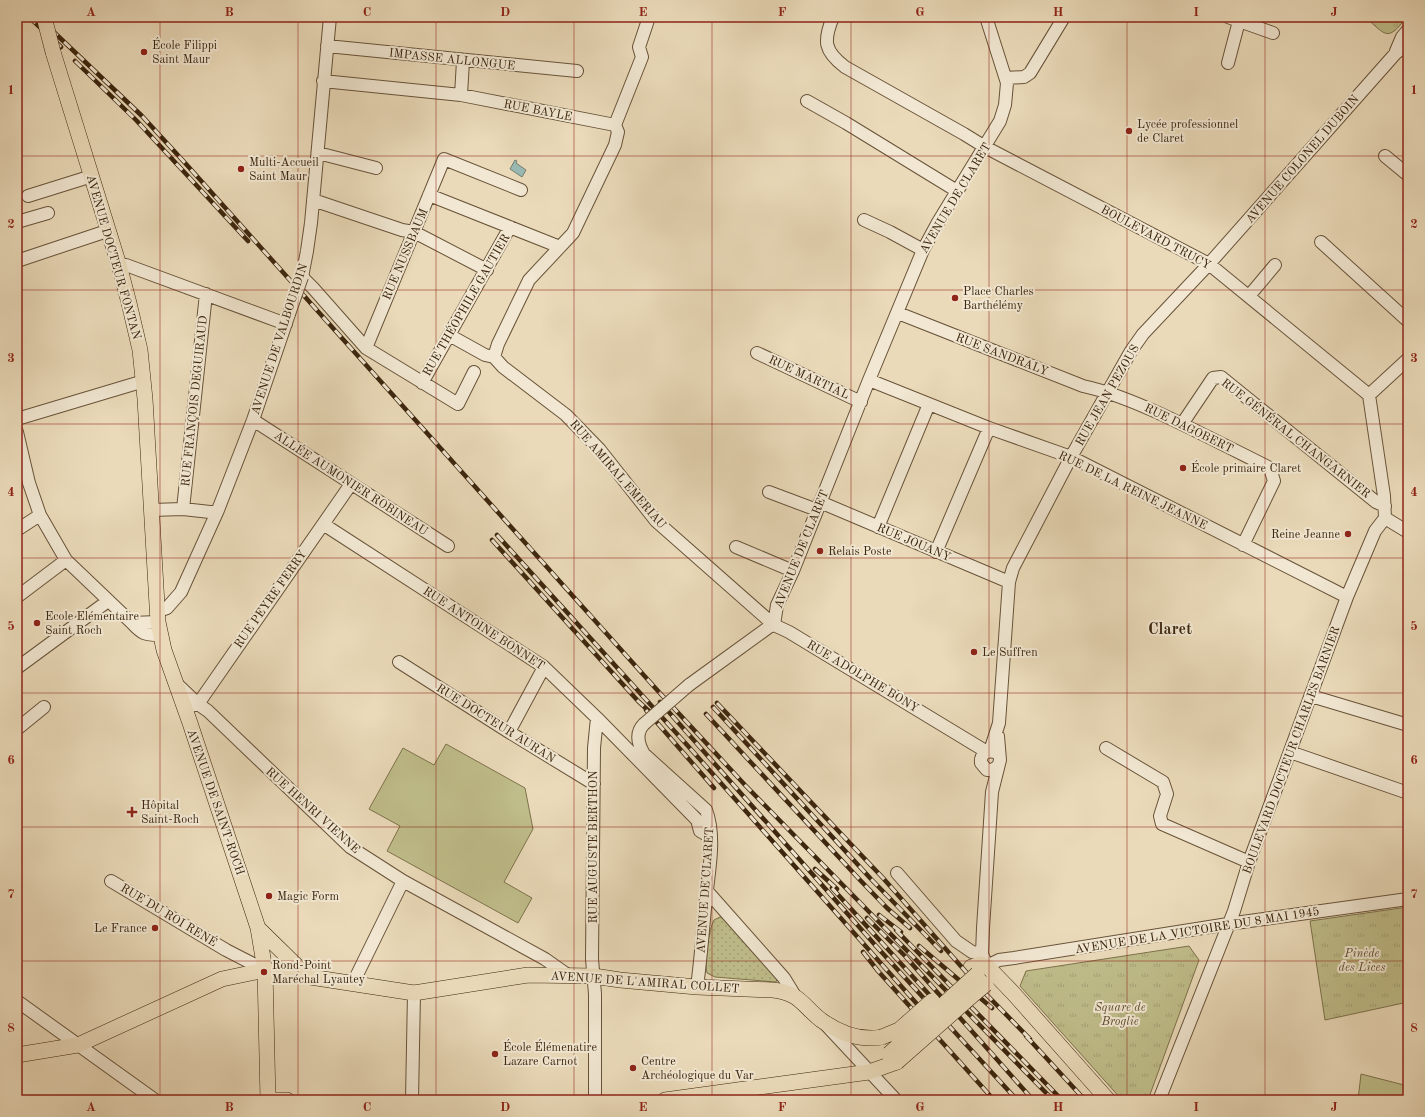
<svg xmlns="http://www.w3.org/2000/svg" width="1425" height="1117" font-family="'Old Standard TT',serif">
	<style>
		.grass { fill: url(#grass-dots); stroke: #7e724c }
		.park { fill: url(#park-tufts); stroke: #7e724c }
		.pitch { fill: #bfbd8a; stroke: #7e724c }
		.water { fill: #99bab5; stroke: #747f72 }
		.lines { fill: none; stroke-linecap: round; stroke-linejoin: round }
		.minor-casing { stroke: #685339; stroke-width: 14 }
		.major-casing { stroke: #3c260e; stroke-width: 16 }
		.minor { stroke: #f1e7d2; stroke-width: 12 }
		.major { stroke: #eadab9; stroke-width: 15 }
		.rail-casing { stroke: #3c260e; stroke-width: 4.5 }
		.rail { stroke: #f1e7d2; stroke-width: 3; stroke-dasharray: 9; stroke-linecap: butt }
		.minor-bridge-casing { stroke: #685339; stroke-width: 14; stroke-linecap: butt }
		.major-bridge-casing { stroke: #3c260e; stroke-width: 16; stroke-linecap: butt }
		.minor-bridge { stroke: #f1e7d2; stroke-width: 12 }
		.major-bridge { stroke: #eadab9; stroke-width: 15 }
		.grid { fill: none; stroke: #8f2418; stroke-width: 1; stroke-opacity: 0.55 }
		.poi-dot { fill: #8f2418; stroke: #f1e7d2; stroke-width: 1.5 }
		.labels { text-anchor: middle; stroke-width: 4; stroke-linejoin: round; paint-order: stroke }
		.poi-label { font-size: 12px; fill: #3c260e; stroke: #f1e7d2; text-anchor: start }
		.street-label { font-size: 12px; fill: #3c260e; stroke: #f1e7d2 }
		.park-label { font-size: 12px; font-style: italic; fill: #5d4c2d; stroke: #f1e7d2 }
		.district-label { font-size: 16px; font-weight: bold; fill: #3c260e; stroke: #f1e7d2 }
		.neatline { fill: none; stroke: #8f2418; stroke-width: 1.5 }
		.grid-label { font-size: 13px; text-anchor: middle; font-weight: bold; fill: #8f2418 }
	</style>
	<defs>
		<pattern id="grass-dots" width="8" height="8" patternUnits="userSpaceOnUse"><rect width="8" height="8" fill="#bfbd8a"/><path d="M2 2h.1M6 6h.1" fill="none" stroke="#a5a276" stroke-width="1.8" stroke-linecap="round"/></pattern>
		<pattern id="park-tufts" width="24" height="20" patternUnits="userSpaceOnUse"><rect width="24" height="20" fill="#bfbd8a"/><path d="M3 7l-1-3M5 7V3M7 7l1-3M15 17l-1-3M17 17v-4M19 17l1-3" fill="none" stroke="#a5a276"/></pattern>
	</defs>
	<rect width="100%" height="100%" fill="#eadab9"/>
	<filter id="stains"><feTurbulence type="fractalNoise" baseFrequency=".005" numOctaves="4"/><feColorMatrix values="0 0 0 0 .2 0 0 0 0 .09 0 0 0 0 .02 0 0 0 .5 -.17"/></filter>
	<radialGradient id="worn" r=".72"><stop offset=".6" stop-color="#630" stop-opacity="0"/><stop offset="1" stop-color="#630" stop-opacity=".3"/></radialGradient>
	<path class="grass" d="M720,917l4,2 53,60 -1,3 -61,-5 -8,-4c-3,-11 2,-44 7,-53z"/>
	<path class="park" d="M1365,17h42c-20,25 -20,19 -42,0z
		M1408,907v95l-83,18 -15,-99z
		M1189,946l10,14 -51,140h-26l-102,-114 6,-15z"/>
	<path class="pitch" d="M446,744l79,44 8,41 -29,53 28,16 -14,25 -131,-72 13,-25 -31,-17 34,-61 31,17z
		M1361,1074l47,12v14h-50z"/>
	<path class="water" d="M515,160l2,1 -1,2 10,7 -4,7 -12,-8z"/>
	<g class="lines">
		<g class="minor-casing">
			<path id="minor" d="M833,17c-10,24 -9,34 12,50l119,67 21,13 224,117 160,131
				M1228,17l45,16
				M327,46l250,25
				M1396,51l6,-14 6,-7
				M1228,63l11,-42
				M1006,78l18,-1 6,-4 34,-56
				M323,81l138,14 154,30
				M461,95l2,-34
				M807,101l39,22 111,68
				M318,153l58,15
				M1385,156l23,19
				M429,195l131,52
				M28,196l64,-20
				M313,200l89,30 12,2 73,38
				M864,220l26,12 33,18
				M17,222l31,-9
				M1321,242l87,79
				M17,261l90,-30
				M119,265h7l160,59
				M302,273l2,6 9,9 53,60 92,56 16,-32
				M302,277l5,-26 4,-28 19,-206
				M1249,296l26,-31
				M898,313l185,73c28,6 54,17 80,29 36,17 71,35 107,53l4,13 -31,64
				M449,335l36,20 9,2
				M366,348l78,-189 77,31
				M757,353l104,49
				M494,357l9,10 63,48 34,35 56,71 118,104 15,7 198,120
				M494,357l4,-13 31,-64 44,-47 42,-88 3,-13 -3,-7 27,-68 -3,-10 10,-30
				M869,380l120,48 82,29 276,140
				M422,383l88,-156
				M1369,395l39,-36
				M17,419l127,-38
				M253,420l195,126
				M1182,424l31,-46 8,-1 155,125 9,4
				M17,432l12,51 11,32 26,45 66,63c10,11 13,12 28,12
				M769,492l48,18
				M820,502l189,80
				M183,509l23,-215
				M152,510l31,-1 27,3 8,-2
				M1385,518l23,14
				M323,524l221,143 53,51 100,102 3,11 7,4h4
				M878,527l51,-123
				M17,530l23,-15
				M736,547l57,24
				M936,552l53,-124
				M17,597l49,-37
				M158,611l9,-3 14,-16 37,-82 35,-90 36,-106
				M132,623l26,-1
				M774,625l3,-20 16,-34 76,-191 54,-130 14,-26 63,-103 5,-16 2,-22 -21,-66
				M399,662l110,70 85,52
				M17,668l91,-67
				M177,684l21,20 10,7 142,136 53,34 142,78 24,17
				M689,685l80,-58 5,-2
				M1311,696l97,29
				M191,706l7,-2 153,-220
				M644,724c-9,9 -6,20 0,30l62,56c10,26 3,60 0,88 -3,30 -5,59 -9,89
				M17,729l27,-22
				M509,732l35,-65
				M998,736l2,24 -8,32 -9,136 -1,26 5,12 12,-6 15,-2 214,-34 180,-25
				M1106,748l57,34 4,12 -7,22 2,8 87,38
				M990,751l9,-28 10,-141 4,-14 58,-111 60,-106 12,-17 66,-70 186,-210 13,-11
				M994,752c-8,-2 -14,3 -13,11l6,7h5l5,-3
				M1290,752l118,41
				M897,873l59,68 16,11 10,2
				M111,881l115,69 39,20
				M707,891l77,87 11,18
				M353,983l50,-102
				M17,1001l138,99
				M827,1026l69,74
				M736,1090l1,5 5,5
				M412,1100l2,-107
				M595,1100v-106l-3,-35 2,-211 3,-30
				M1159,1100l75,-189 15,-49 98,-265 28,-66 10,-13 -1,-22 -15,-101"/>
		</g>
		<g class="major-casing">
			<path id="major" d="M53,52l66,213 10,38 11,47 5,49 13,223 6,28 26,73 68,205 7,42 3,130
				M258,928l48,47
				M971,967l9,-3 7,2 27,28 94,106
				M17,1055l61,-10 144,-66 43,-9 149,23 114,-18 66,1 26,4 77,7 76,3c27,3 29,15 48,30 18,13 39,21 61,17
				M266,1100h21
				M665,1100l204,-28 28,-10"/>
		</g>
		<use href="#minor" class="minor"/>
		<use href="#major" class="major"/>
		<g class="rail-casing">
			<path id="rail" d="M29,17l32,30
				M38,17l104,99 44,48 472,527 87,94 308,315
				M75,61l61,59 112,121
				M497,535l191,211 229,258
				M492,540l146,161 13,12
				M660,702l216,244 141,154
				M717,703l166,175 99,112 48,49
				M713,707l158,172 70,72
				M646,710l68,78
				M706,714l154,166 27,28 23,20
				M815,869l22,20
				M832,888l113,124
				M879,915l22,17
				M867,918l38,38 128,144
				M896,930l166,170
				M919,946l73,62
				M863,952l15,19 116,129
				M1026,1036l59,64"/>
		</g>
		<use href="#rail" class="rail"/>
		<g class="minor-bridge-casing">
			<path id="minor-bridge" d="M289,314l13,-37
				M644,724l45,-39"/>
		</g>
		<g class="major-bridge-casing">
			<path id="major-bridge" d="M44,17l9,35
				M882,1037l17,-7 33,-29
				M889,1054l88,-80
				M897,1062l77,-68 12,-10"/>
		</g>
		<use href="#minor-bridge" class="minor-bridge"/>
		<use href="#major-bridge" class="major-bridge"/>
	</g>
	<path class="grid" d="M160,17v1083M298,17v1083M436,17v1083M574,17v1083M712,17v1083M851,17v1083M989,17v1083M1127,17v1083M1265,17v1083M17,156h1391M17,290h1391M17,424h1391M17,558h1391M17,693h1391M17,827h1391M17,961h1391"/>
	<g class="poi-dot">
		<circle cx="144" cy="52" r="4"/>
		<circle cx="1129" cy="131" r="4"/>
		<circle cx="241" cy="169" r="4"/>
		<circle cx="955" cy="298" r="4"/>
		<circle cx="1183" cy="468" r="4"/>
		<circle cx="1348" cy="534" r="4"/>
		<circle cx="820" cy="551" r="4"/>
		<circle cx="37" cy="623" r="4"/>
		<circle cx="974" cy="652" r="4"/>
		<path d="M130 806h4v4h4v4h-4v4h-4v-4h-4v-4h4z"/>
		<circle cx="269" cy="896" r="4"/>
		<circle cx="155" cy="928" r="4"/>
		<circle cx="264" cy="972" r="4"/>
		<circle cx="495" cy="1054" r="4"/>
		<circle cx="633" cy="1068" r="4"/>
	</g>
	<g class="labels">
		<g class="poi-label">
			<text x="152" y="49">École Filippi<tspan x="152" dy="14">Saint Maur</tspan></text>
			<text x="1137" y="128">Lycée professionnel<tspan x="1137" dy="14">de Claret</tspan></text>
			<text x="249" y="166">Multi-Accueil<tspan x="249" dy="14">Saint Maur</tspan></text>
			<text x="963" y="295">Place Charles<tspan x="963" dy="14">Barthélémy</tspan></text>
			<text x="1191" y="472">École primaire Claret</text>
			<text x="1340" y="538" text-anchor="end">Reine Jeanne</text>
			<text x="828" y="555">Relais Poste</text>
			<text x="45" y="620">Ecole Elémentaire<tspan x="45" dy="14">Saint Roch</tspan></text>
			<text x="982" y="656">Le Suffren</text>
			<text x="141" y="809">Hôpital<tspan x="141" dy="14">Saint-Roch</tspan></text>
			<text x="277" y="900">Magic Form</text>
			<text x="147" y="932" text-anchor="end">Le France</text>
			<text x="272" y="969">Rond-Point<tspan x="272" dy="14">Maréchal Lyautey</tspan></text>
			<text x="503" y="1051">École Élémenatire<tspan x="503" dy="14">Lazare Carnot</tspan></text>
			<text x="641" y="1065">Centre<tspan x="641" dy="14">Archéologique du Var</tspan></text>
		</g>
		<g class="street-label">
			<text transform="translate(452 59) rotate(6)" y="4">IMPASSE ALLONGUE</text>
			<text transform="translate(538 110) rotate(11)" y="4">RUE BAYLE</text>
			<text transform="translate(1302 159) rotate(-49)" y="4">AVENUE COLONEL DUBOIN</text>
			<text transform="translate(955 198) rotate(-59)" y="4">AVENUE DE CLARET</text>
			<text transform="translate(1156 237) rotate(28)" y="4">BOULEVARD TRUCY</text>
			<text transform="translate(405 254) rotate(-67)" y="4">RUE NUSSBAUM</text>
			<text transform="translate(114 257) rotate(74)" y="4">AVENUE DOCTEUR FONTAN</text>
			<text transform="translate(466 305) rotate(-60)" y="4">RUE THÉOPHILE GAUTIER</text>
			<text transform="translate(279 339) rotate(-72)" y="4">AVENUE DE VALBOURDIN</text>
			<text transform="translate(1002 354) rotate(21)" y="4">RUE SANDRALY</text>
			<text transform="translate(809 377) rotate(25)" y="4">RUE MARTIAL</text>
			<text transform="translate(1107 395) rotate(-60)" y="4">RUE JEAN PEZOUS</text>
			<text transform="translate(194 401) rotate(-84)" y="4">RUE FRANÇOIS DEGUIRAUD</text>
			<text transform="translate(1189 428) rotate(26)" y="4">RUE DAGOBERT</text>
			<text transform="translate(1296 438) rotate(38)" y="4">RUE GÉNÉRAL CHANGARNIER</text>
			<text transform="translate(618 474) rotate(49)" y="4">RUE AMIRAL EMERIAU</text>
			<text transform="translate(351 483) rotate(33)" y="4">ALLÉE AUMONIER ROBINEAU</text>
			<text transform="translate(1133 490) rotate(26)" y="4">RUE DE LA REINE JEANNE</text>
			<text transform="translate(914 542) rotate(23)" y="4">RUE JOUANY</text>
			<text transform="translate(801 549) rotate(-68)" y="4">AVENUE DE CLARET</text>
			<text transform="translate(270 599) rotate(-55)" y="4">RUE PEYRE FERRY</text>
			<text transform="translate(484 628) rotate(33)" y="4">RUE ANTOINE BONNET</text>
			<text transform="translate(863 676) rotate(31)" y="4">RUE ADOLPHE BONY</text>
			<text transform="translate(496 723) rotate(32)" y="4">RUE DOCTEUR AURAN</text>
			<text transform="translate(1291 750) rotate(-70)" y="4">BOULEVARD DOCTEUR CHARLES BARNIER</text>
			<text transform="translate(216 802) rotate(71)" y="4">AVENUE DE SAINT-ROCH</text>
			<text transform="translate(313 810) rotate(42)" y="4">RUE HENRI VIENNE</text>
			<text transform="translate(593 847) rotate(-90)" y="4">RUE AUGUSTE BERTHON</text>
			<text transform="translate(705 890) rotate(-86)" y="4">AVENUE DE CLARET</text>
			<text transform="translate(169 915) rotate(31)" y="4">RUE DU ROI RENÉ</text>
			<text transform="translate(1197 930) rotate(-9)" y="4">AVENUE DE LA VICTOIRE DU 8 MAI 1945</text>
			<text transform="translate(645 982) rotate(4)" y="4">AVENUE DE L'AMIRAL COLLET</text>
		</g>
		<g class="park-label">
			<text x="1362" y="957">Pinède<tspan x="1362" dy="14">des Lices</tspan></text>
			<text x="1120" y="1011">Square de<tspan x="1120" dy="14">Broglie</tspan></text>
		</g>
		<g class="district-label">
			<text x="1170" y="634">Claret</text>
		</g>
	</g>
	<rect width="1425" height="1117" fill="none" stroke="#eadab9" stroke-width="44"/>
	<rect x="22" y="22" width="1381" height="1073" class="neatline"/>
	<g class="grid-label">
		<text x="91" y="16">A</text>
		<text x="229" y="16">B</text>
		<text x="367" y="16">C</text>
		<text x="505" y="16">D</text>
		<text x="643" y="16">E</text>
		<text x="782" y="16">F</text>
		<text x="920" y="16">G</text>
		<text x="1058" y="16">H</text>
		<text x="1196" y="16">I</text>
		<text x="1334" y="16">J</text>
		<text x="11" y="94">1</text>
		<text x="1414" y="94">1</text>
		<text x="11" y="228">2</text>
		<text x="1414" y="228">2</text>
		<text x="11" y="362">3</text>
		<text x="1414" y="362">3</text>
		<text x="11" y="496">4</text>
		<text x="1414" y="496">4</text>
		<text x="11" y="630">5</text>
		<text x="1414" y="630">5</text>
		<text x="11" y="764">6</text>
		<text x="1414" y="764">6</text>
		<text x="11" y="898">7</text>
		<text x="1414" y="898">7</text>
		<text x="11" y="1032">8</text>
		<text x="1414" y="1032">8</text>
		<text x="91" y="1111">A</text>
		<text x="229" y="1111">B</text>
		<text x="367" y="1111">C</text>
		<text x="505" y="1111">D</text>
		<text x="643" y="1111">E</text>
		<text x="782" y="1111">F</text>
		<text x="920" y="1111">G</text>
		<text x="1058" y="1111">H</text>
		<text x="1196" y="1111">I</text>
		<text x="1334" y="1111">J</text>
	</g>
	<rect width="100%" height="100%" filter="url(#stains)"/>
	<rect width="100%" height="100%" fill="url(#worn)"/>
</svg>
